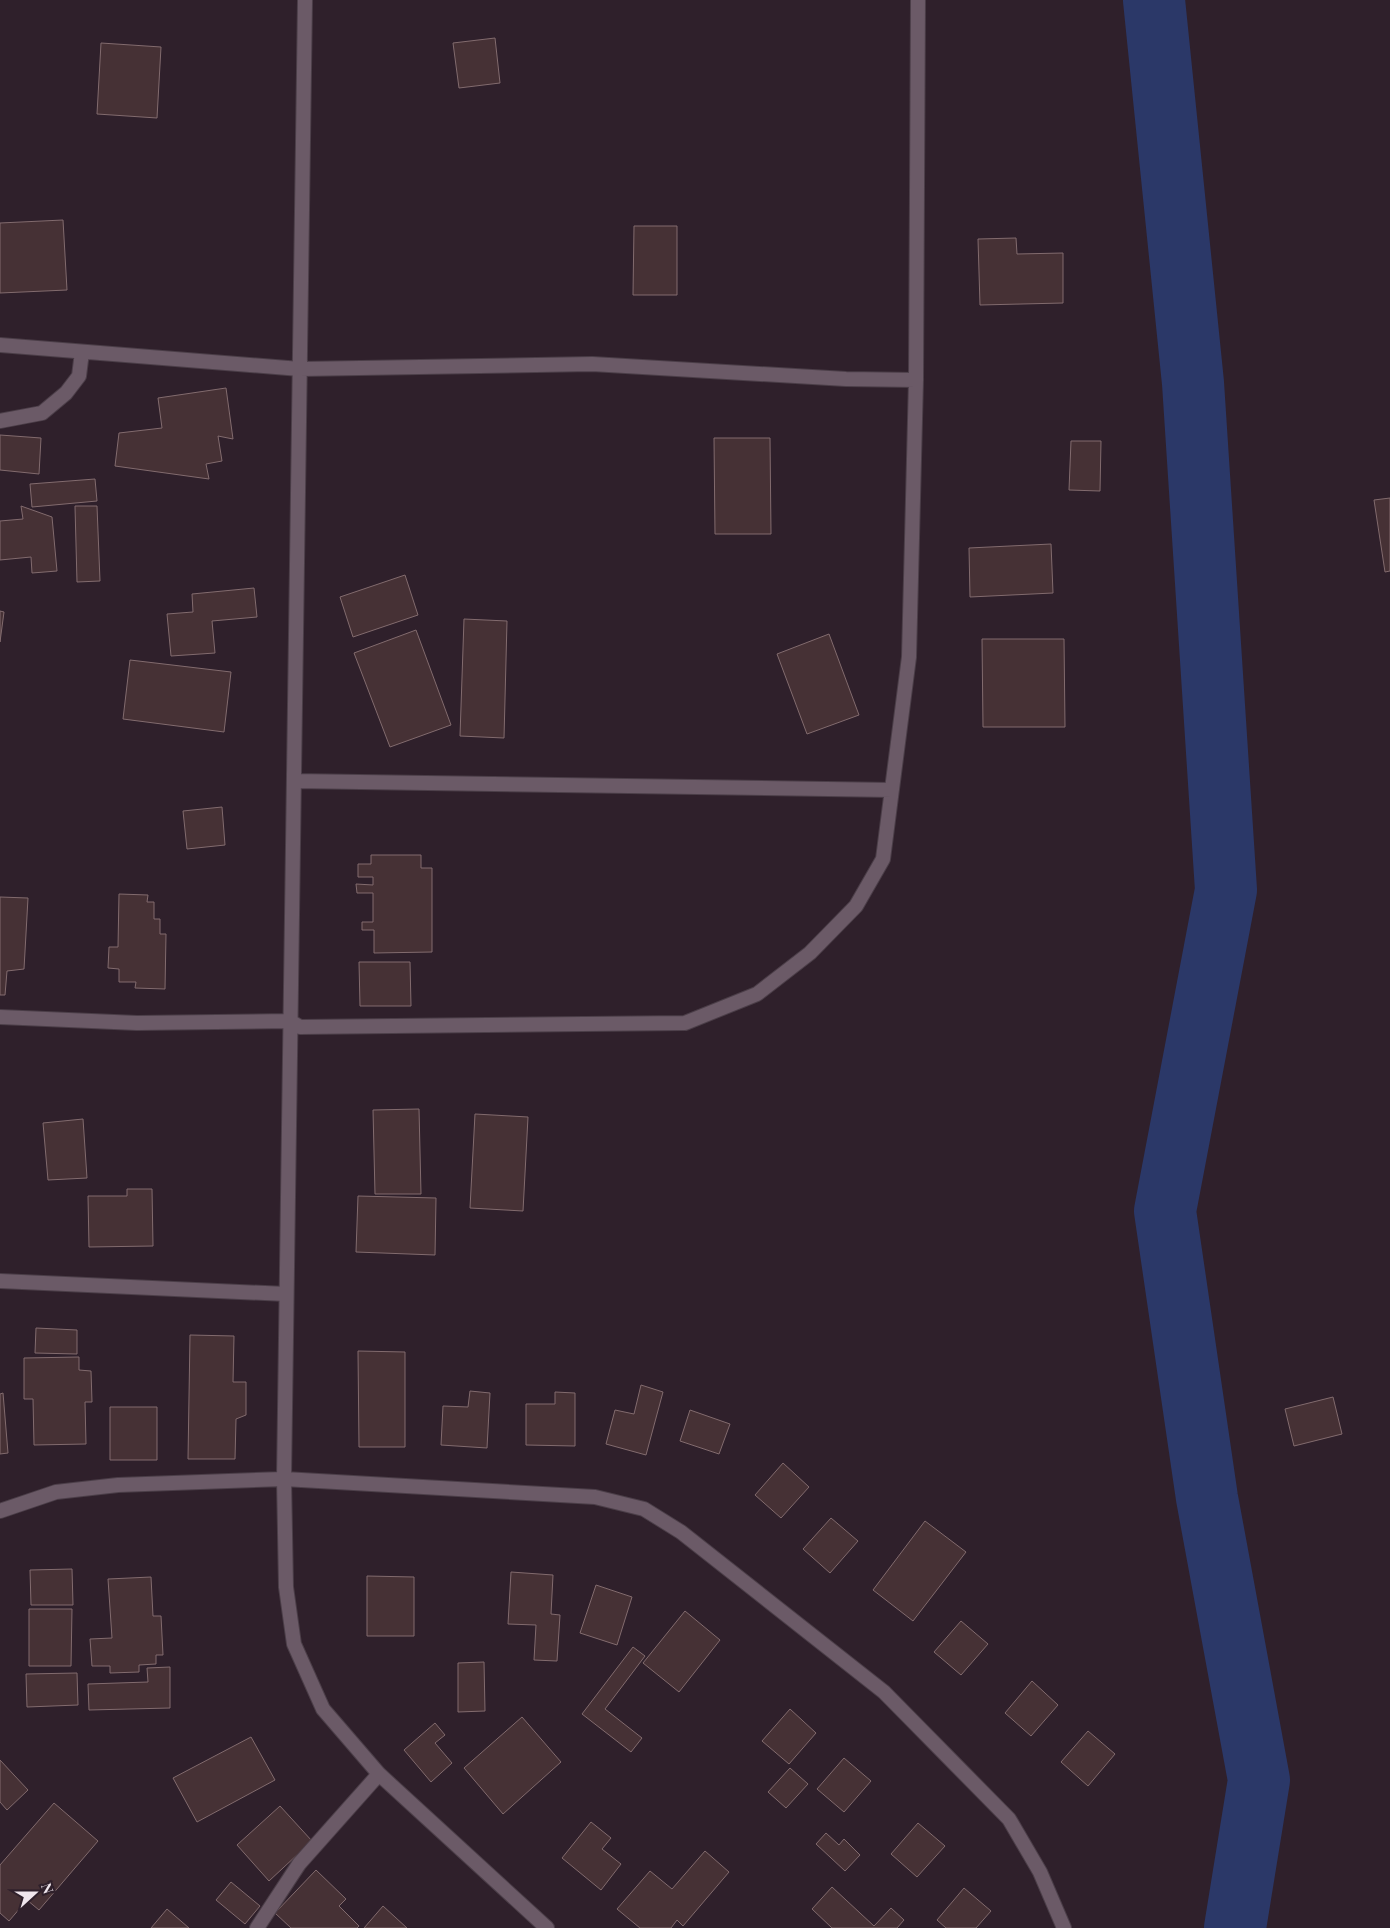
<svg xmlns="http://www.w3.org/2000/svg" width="1390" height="1928" font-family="'Playfair Display',serif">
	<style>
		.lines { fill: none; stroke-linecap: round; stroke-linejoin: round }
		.river { stroke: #2b3868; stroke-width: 62 }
		.building { fill: #463135; stroke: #826b6e }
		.minor-casing { stroke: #4b3e48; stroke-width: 16 }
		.minor { stroke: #6b5a67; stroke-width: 14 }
	</style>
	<rect width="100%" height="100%" fill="#2f202b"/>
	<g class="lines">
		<path class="river" d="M1154,0l39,383 33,507 -61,321 42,287 52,282 -24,148"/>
	</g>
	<path class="building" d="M495,38l5,45 -41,5 -6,-45z
		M101,43l60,4 -4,71 -60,-4z
		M63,220l4,70 -67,3v-70z
		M634,226h43v69h-44z
		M1016,238l1,16 46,-1v50l-83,2 -2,-66z
		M226,388l7,51 -15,-3 4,25 -16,3 3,15 -94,-13 4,-33 43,-5 -4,-30z
		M0,435l41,3 -2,36 -39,-4z
		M714,438h56l1,96h-56z
		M1071,441h30l-1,50 -31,-1z
		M95,479l2,22 -65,6 -2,-23z
		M1390,498v73l-5,1 -11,-72z
		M21,506l31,11 5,54 -25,2 -1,-16 -31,3v-39l23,-2z
		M75,506h22l3,75 -23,1z
		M1051,544l2,49 -83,4 -1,-49z
		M405,575l13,40 -65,22 -13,-40z
		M254,588l3,29 -45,4 3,32 -44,3 -4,-42 26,-2 -1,-18z
		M0,611l4,1 -4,30z
		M464,619l43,2 -3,117 -44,-2z
		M416,630l35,95 -61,22 -36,-94z
		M829,634l30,81 -52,19 -30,-80z
		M982,639h82l1,88h-82z
		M130,660l101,12 -7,60 -101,-13z
		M222,807l3,38 -38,4 -4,-38z
		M371,855h50v13h11v84l-58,1v-23h-12v-8h11v-29h-16l-1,-9 17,1v-8h-15v-13h13z
		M119,894l29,1 -1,7h7v17h6v15h6l-1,55 -30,-1 1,-6h-17v-13l-11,-1 1,-21h9z
		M0,897l28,1 -4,71 -17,2 -2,24h-5z
		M359,962h51l1,44h-51z
		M419,1109l2,85h-46l-2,-84z
		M475,1114l53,3 -5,94 -53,-3z
		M83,1119l4,59 -39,2 -5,-57z
		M127,1189h25l1,57 -64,1 -1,-51h39z
		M358,1196l78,2 -1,57 -79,-3z
		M36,1328l41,2v24l-42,-1z
		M190,1335l44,1 -1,46h13v33l-10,4 -1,40h-47z
		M358,1351l47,1v95h-46z
		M79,1357v13l12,1 1,31h-7l1,42 -52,1 -1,-46h-9v-41z
		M641,1385l22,7 -17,63 -40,-11 9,-34 19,4z
		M470,1391l20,2 -3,55 -46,-3 2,-39 25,1z
		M555,1392l20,1v53l-49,-1v-41h29z
		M3,1393l5,60 -8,1v-60z
		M1333,1397l9,37 -48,12 -9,-37z
		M110,1407h47v53h-47z
		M690,1410l40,14 -11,30 -39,-13z
		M783,1463l26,24 -28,31 -26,-23z
		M831,1518l27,23 -28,32 -27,-24z
		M925,1521l41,31 -53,69 -40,-31z
		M72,1569l1,36h-42l-1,-35z
		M511,1572l42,3 -2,39 9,1 -3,46 -23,-1 2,-35 -28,-1z
		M367,1576l47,1v59h-47z
		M151,1577l2,39h8l2,39h-7v9l-17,1v7l-29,1v-7h-18l-2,-27 22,-1 -4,-59z
		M596,1585l36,12 -15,48 -37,-12z
		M29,1609h43l-1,57h-42z
		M685,1611l35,29 -41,52 -36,-29z
		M961,1621l27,23 -27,31 -27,-23z
		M633,1647l12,9 -40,53 37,29 -11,14 -49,-38z
		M484,1662l1,49 -27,1v-49z
		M170,1667v41l-81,2 -1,-26 60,-2 -1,-14z
		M77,1673l1,32 -51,2 -1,-33z
		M1032,1681l26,24 -27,31 -26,-23z
		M790,1709l26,24 -27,31 -27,-23z
		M522,1717l39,45 -58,52 -39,-46z
		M435,1723l10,12 -10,8 17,20 -21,19 -27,-32z
		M1088,1731l27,23 -27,32 -27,-24z
		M251,1737l24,43 -78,42 -24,-44z
		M844,1758l27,23 -27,31 -27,-23z
		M0,1760l28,30 -21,20 -7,-8z
		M790,1768l18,16 -22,24 -18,-16z
		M54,1803l44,38 -59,69 -12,-10 -18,21 -9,-8v-48z
		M280,1806l32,35 -43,40 -32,-36z
		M591,1822l20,16 -9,11 19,15 -20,26 -39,-32z
		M918,1823l27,23 -28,31 -26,-23z
		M826,1833l13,12 5,-6 16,16 -15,16 -29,-27z
		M705,1851l24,21 -46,54 -6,-6 -6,8h-31l-23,-19 33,-38 22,18z
		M316,1870l30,29 -7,7 20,20 -2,2h-66l-16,-15z
		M231,1882l29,24 -15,18 -29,-24z
		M832,1887l42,39 17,-18 13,12 -7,8h-65l-20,-19z
		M964,1888l27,23 -15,17h-30l-9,-8z
		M383,1906l24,22h-43z
		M167,1909l22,19h-38z"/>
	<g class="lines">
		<g class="minor-casing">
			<path id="minor" d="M305,0l-21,1479 2,108 8,57 29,65 56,65 168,154
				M0,345l300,24 292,-5 254,15 70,1
				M0,421l42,-8 24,-20 13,-17 3,-24
				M294,781l598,9
				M0,1017l137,6 153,-2 10,6 385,-4 72,-29 53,-41 46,-47 27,-47 26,-202 7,-277 2,-380
				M0,1281l286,13
				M0,1511l56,-19 62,-7 166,-6 311,18 49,12 37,23 203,160 125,127 31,53 24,56
				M257,1928l42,-64 80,-90"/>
		</g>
		<use href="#minor" class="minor"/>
	</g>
	<g transform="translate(35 1893) rotate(69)" stroke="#2f202b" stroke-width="4" paint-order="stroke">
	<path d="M0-4L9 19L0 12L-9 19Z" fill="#f0e6ed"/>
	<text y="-8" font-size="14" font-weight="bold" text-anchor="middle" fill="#f0e6ed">N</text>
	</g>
</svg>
